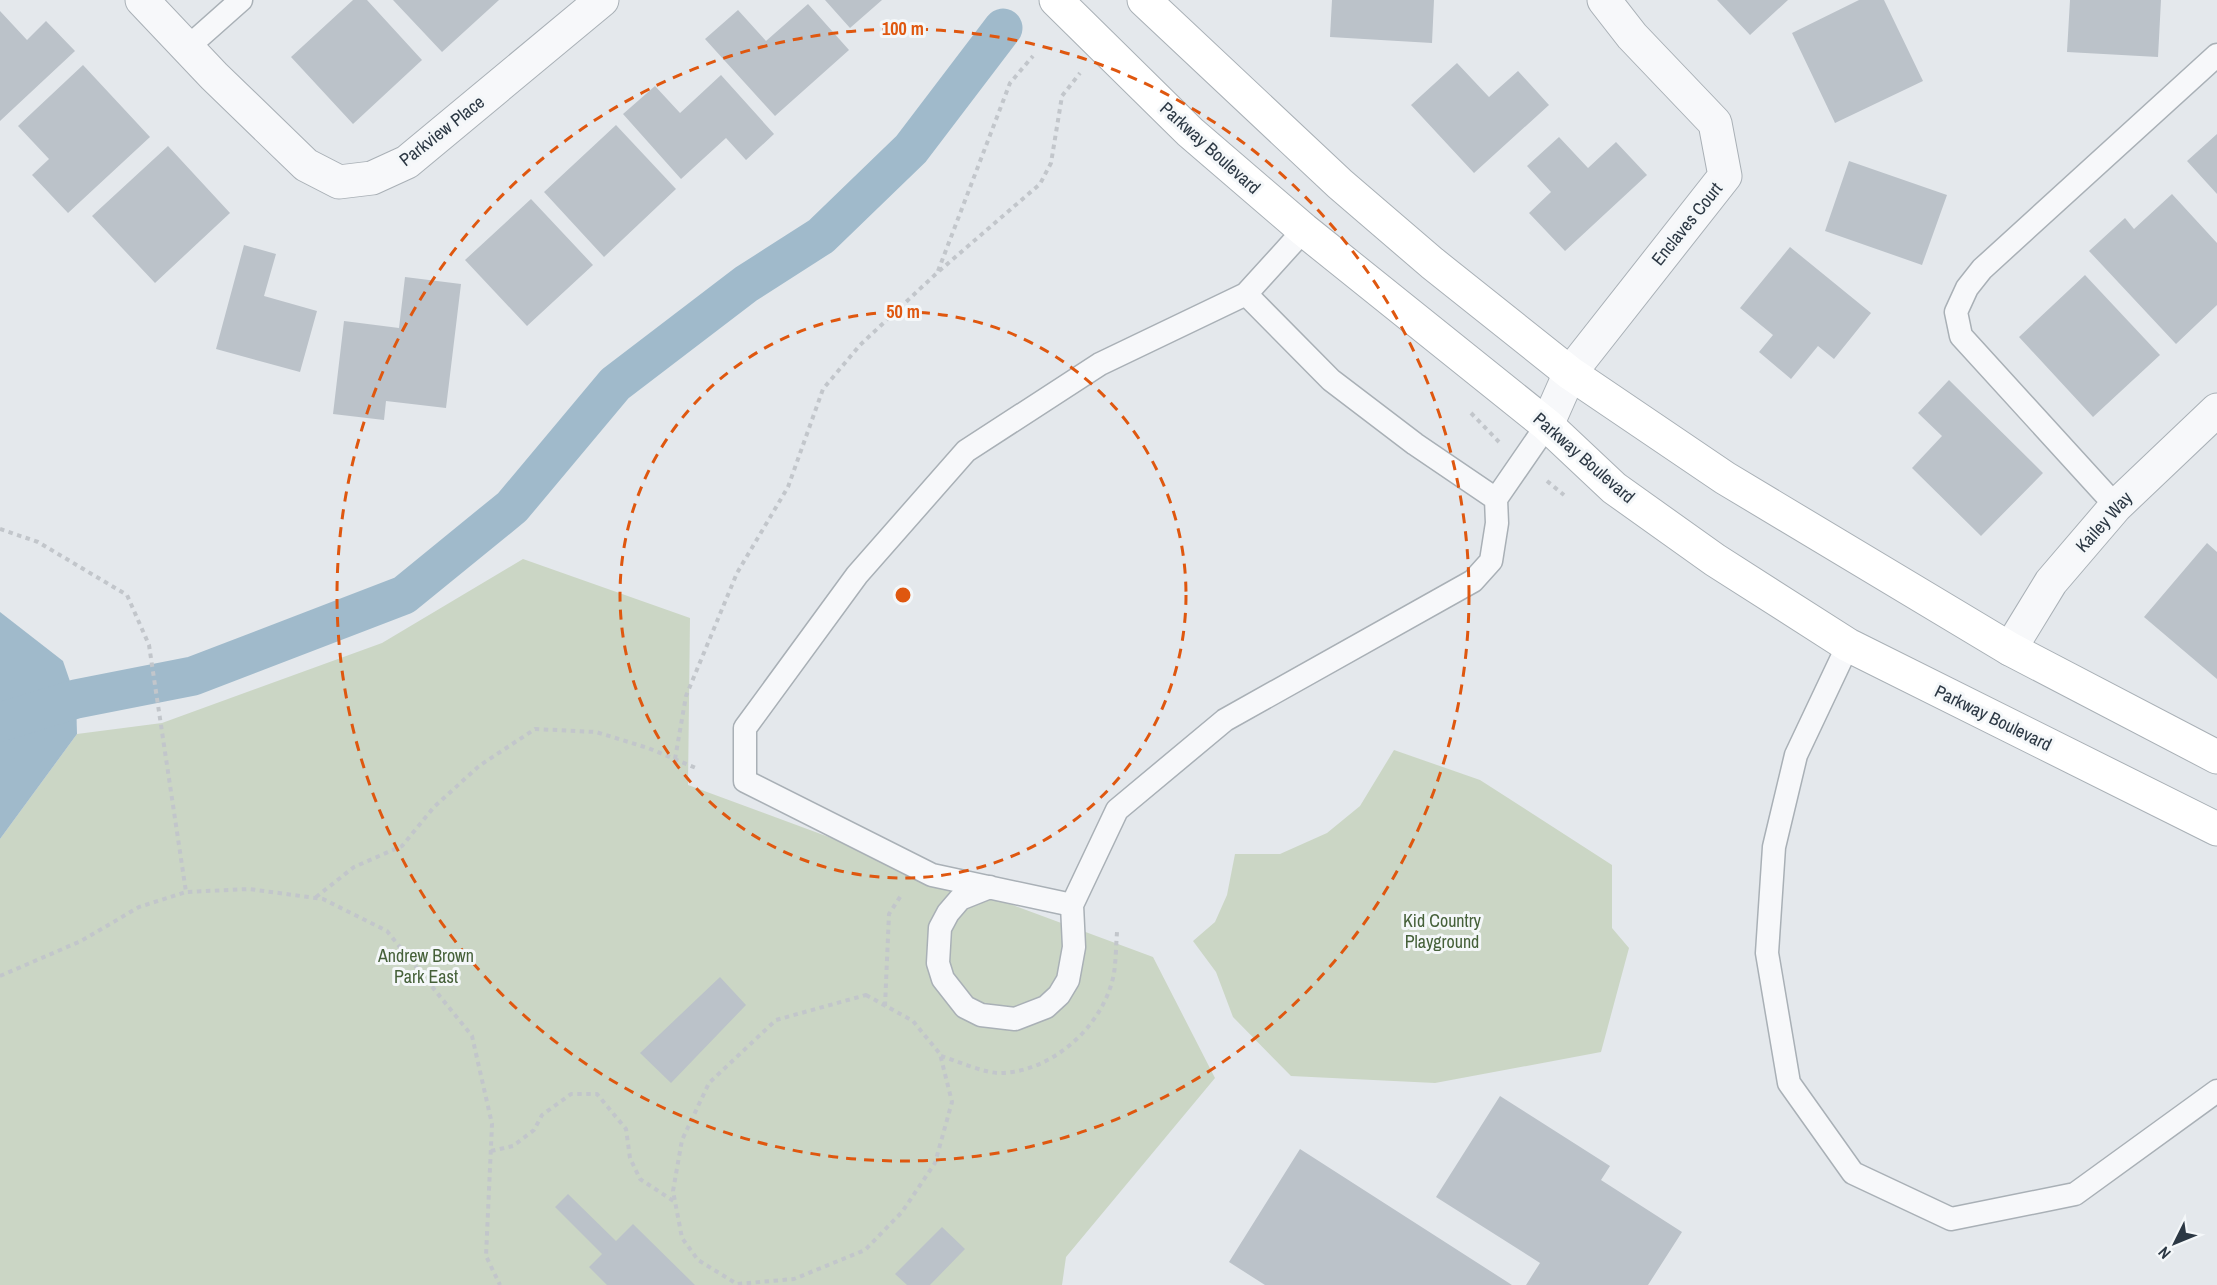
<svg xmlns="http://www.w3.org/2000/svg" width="2217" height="1285" font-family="'Archivo Narrow',sans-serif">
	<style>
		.green { fill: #cbd6c5 }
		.water { fill: #a0bacb }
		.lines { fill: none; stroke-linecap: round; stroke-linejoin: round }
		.canal { stroke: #a0bacb; stroke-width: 39 }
		.building { fill: #bbc2c9 }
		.lane-casing { stroke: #a9b0b6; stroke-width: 25 }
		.street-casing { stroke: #a9b0b6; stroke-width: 35 }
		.secondary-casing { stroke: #a9b0b6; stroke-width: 35 }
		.path { stroke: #c2c6cb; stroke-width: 4; stroke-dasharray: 4.5 4.5; stroke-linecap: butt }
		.lane { stroke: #f7f8fa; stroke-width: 22 }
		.street { stroke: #f7f8fa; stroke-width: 33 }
		.secondary { stroke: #fff; stroke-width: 33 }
		.ring { fill: none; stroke: #df570f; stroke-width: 3; stroke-dasharray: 10 8 }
		.labels { text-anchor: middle; stroke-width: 6; stroke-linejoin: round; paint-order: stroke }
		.street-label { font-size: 18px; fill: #2c3844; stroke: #f4f7f9 }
		.park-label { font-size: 18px; fill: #456039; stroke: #f4f7f9 }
		.centre { fill: #df570f; stroke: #f4f7f9; stroke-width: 3 }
		.ring-label { font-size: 18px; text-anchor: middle; font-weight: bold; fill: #df570f; stroke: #f4f7f9; stroke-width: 6; stroke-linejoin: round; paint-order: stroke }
	</style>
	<rect width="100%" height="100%" fill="#e4e8ec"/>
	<path class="green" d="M523,559l167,59 -2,167 465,172 62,121 -149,179 -4,28h-1062v-446l77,-105 85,-11 220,-80z
		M1394,750l86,30 132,85v63l17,20 -28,104 -166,31 -144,-7 -58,-59 -17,-45 -23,-31 22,-19 12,-27 8,-41h45l47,-21 33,-27z"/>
	<path class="water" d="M0,612l63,49 13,38 1,35 -77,105z"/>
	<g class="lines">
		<path class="canal" d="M0,722l76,-23 117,-23 211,-81 108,-88 103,-123 131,-100 75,-48 90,-87 92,-121"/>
	</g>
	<path class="building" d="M353,0h14l55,60 -69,64 -62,-67z
		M393,0h106l-57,52z
		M825,0h57l-32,28z
		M1332,0h102l-2,43 -102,-6z
		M1717,0h71l-38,35z
		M1859,0h25l39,81 -88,42 -43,-90z
		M2070,0h91l-3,57 -91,-5z
		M808,4l41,46 -74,66 -70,-77 33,-29 28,31z
		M0,11l27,29 19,-19 29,30 -75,70z
		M1457,63l32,34 29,-26 31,34 -75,68 -63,-68z
		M83,65l67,72 -82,76 -36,-38 17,-16 -31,-33z
		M721,75l53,59 -28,26 -20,-22 -45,41 -58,-65 32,-28 25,27z
		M616,125l60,64 -72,68 -60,-65z
		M2217,134v60l-30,-33z
		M1559,137l29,31 28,-26 31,33 -82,76 -36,-38 22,-21 -24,-26z
		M168,146l62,67 -75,70 -63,-67z
		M1849,161l98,34 -25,70 -97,-34z
		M2172,194l45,49v62l-41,39 -87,-93 36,-33 9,11z
		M531,199l62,66 -66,61 -62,-66z
		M244,245l32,9 -12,42 53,15 -17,61 -84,-23z
		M1790,247l81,66 -37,46 -16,-13 -27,33 -32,-27 14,-17 -33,-27z
		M2085,275l75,80 -67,62 -74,-80z
		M405,277l56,7 -15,124 -60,-7 -2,19 -51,-6 11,-93 55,7z
		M1949,380l94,93 -62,63 -69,-68 30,-32 -24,-23z
		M2207,543l10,9v127l-73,-62z
		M720,977l26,28 -75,78 -31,-30z
		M1500,1096l110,70 -9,14 81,52 -34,53h-122l14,-22 -104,-66z
		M1300,1149l212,136h-247l-36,-23z
		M568,1194l48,47 17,-17 62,61h-88l-18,-18 13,-13 -47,-47z
		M942,1227l23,22 -35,36h-23l-12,-11z"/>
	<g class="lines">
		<g class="lane-casing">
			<path id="lane" d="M188,47l53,-47
				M1246,294l85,86 84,64 81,55
				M2116,506l-155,-170 -5,-24 11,-24 15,-19 235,-214
				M1848,645l-52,110 -22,92 -7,106 22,130 64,90 98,46 124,-25 142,-103
				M990,887l-30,12 -12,14 -8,15 -2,35 5,16 22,28 16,8 34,4 31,-12 13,-12 9,-15 6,-33 -2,-42 45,-95 108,-90 248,-139 18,-20 6,-38 -1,-24 51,-74
				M1072,905l-140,-30 -187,-94v-53l112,-153 109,-124 134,-87 146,-70 58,-64"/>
		</g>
		<g class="street-casing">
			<path id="street" d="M142,0l72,76 92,89 33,17 33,-4 35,-16 195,-162
				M1547,425l23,-52 155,-197 -10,-53 -83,-87 -28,-36
				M2010,649l41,-67 65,-76 101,-96"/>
		</g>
		<g class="secondary-casing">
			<path id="secondary" d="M1056,0l134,132 114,98 243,195 67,63 101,72 133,85 369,184
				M1144,0l196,184 92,79 138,110 155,105 285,171 207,108"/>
		</g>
		<path class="path" d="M938,271l72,-188 23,-27
			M1471,413l28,29
			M1547,481l17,14
			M0,529l38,13 89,53 22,50 37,247 63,-3 74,10 64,32 85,105 20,88 -6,132 14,29
			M675,759l11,-63 51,-123 51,-86 35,-98 37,-44 78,-73 102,-88 11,-21 11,-67 18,-23
			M316,897l38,-30 48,-21 32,-39 45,-41 56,-37 61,3 52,16 48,20
			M0,976l81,-35 58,-34 47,-15
			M866,995l47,26 27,33 12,48 -17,61 -33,49 -37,38 -71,29 -57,5 -39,-24 -16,-22 -9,-47 9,-51 27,-57 67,-63z
			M885,1006l4,-92 13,-20
			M941,1056c16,5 45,18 61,17 52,-2 103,-49 112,-100 2,-13 2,-28 3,-41
			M491,1151l22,-5 21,-16 8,-15 29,-21h26l29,35 4,29 10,21 35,23"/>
		<use href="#lane" class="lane"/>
		<use href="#street" class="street"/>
		<use href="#secondary" class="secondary"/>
	</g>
	<g class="ring">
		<circle cx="903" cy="595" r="283"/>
		<circle cx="903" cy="595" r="566"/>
	</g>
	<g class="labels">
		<g class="street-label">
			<text transform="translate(442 131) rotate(-38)" y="6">Parkview Place</text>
			<text transform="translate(1210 148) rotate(42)" y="6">Parkway Boulevard</text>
			<text transform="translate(1687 224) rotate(-51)" y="6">Enclaves Court</text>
			<text transform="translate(1584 458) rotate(41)" y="6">Parkway Boulevard</text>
			<text transform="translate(2104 522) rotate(-48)" y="6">Kailey Way</text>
			<text transform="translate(1993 718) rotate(26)" y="6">Parkway Boulevard</text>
		</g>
		<g class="park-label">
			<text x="1442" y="927">Kid Country<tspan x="1442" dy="21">Playground</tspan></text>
			<text x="426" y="962">Andrew Brown<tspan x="426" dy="21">Park East</tspan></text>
		</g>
	</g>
	<circle cx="903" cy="595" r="9" class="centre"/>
	<g class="ring-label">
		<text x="903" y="35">100 m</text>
		<text x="903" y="318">50 m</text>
	</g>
	<g transform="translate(2175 1243) rotate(227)" stroke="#f4f7f9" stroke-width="4.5" paint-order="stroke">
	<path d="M0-4.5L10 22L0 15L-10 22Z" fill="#2c3844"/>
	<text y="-9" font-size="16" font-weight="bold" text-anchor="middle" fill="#2c3844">N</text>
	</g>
</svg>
